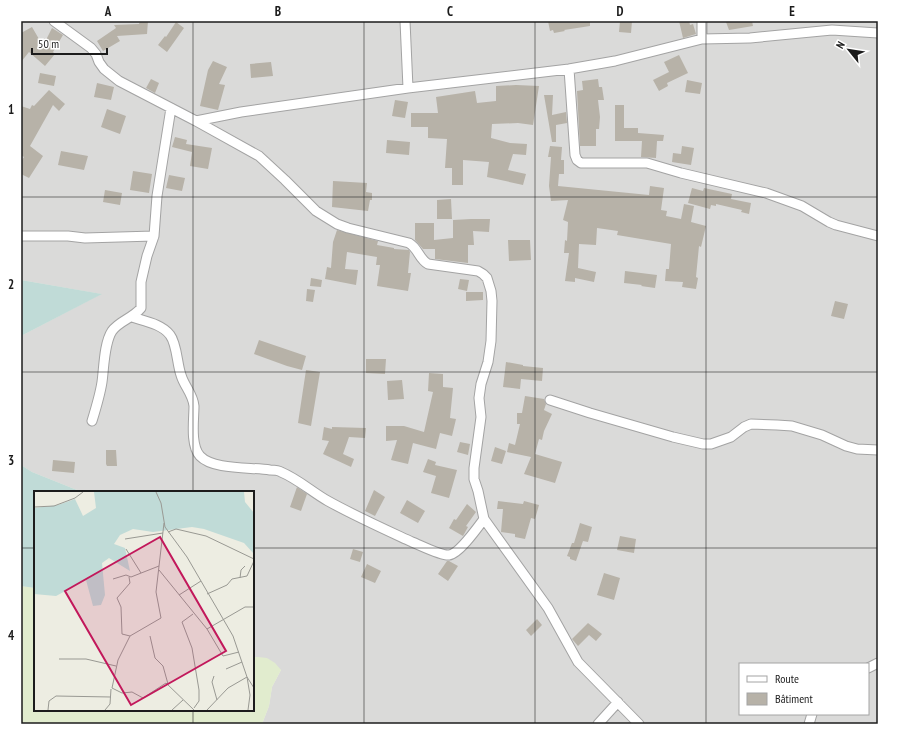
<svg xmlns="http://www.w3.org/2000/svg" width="899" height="745" font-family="'PT Sans Narrow',sans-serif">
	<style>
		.residential { fill: #dadad9; fill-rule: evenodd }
		.farmland { fill: #e1ecce }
		.wetland { fill: #c0dbd7 }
		.building { fill: #b7b2a8 }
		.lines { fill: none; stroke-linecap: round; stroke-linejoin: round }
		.street-casing { stroke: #a3a3a3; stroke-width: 11 }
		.street { stroke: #fff; stroke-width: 9 }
		.grid { fill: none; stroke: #1c1c1c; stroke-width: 1; stroke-opacity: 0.55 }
		.inset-road { fill: none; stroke: #999993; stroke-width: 1 }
		.view { fill: #c2185b; fill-opacity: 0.15; stroke: #c2185b; stroke-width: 2 }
		.inset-edge { fill: none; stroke: #1c1c1c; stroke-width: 2 }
		.neatline { fill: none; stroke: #1c1c1c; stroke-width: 1.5 }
		.grid-label { font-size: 13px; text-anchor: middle; font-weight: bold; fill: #1c1c1c }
	</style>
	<rect width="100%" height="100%" fill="#edede2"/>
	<path class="residential" d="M21,21h857v703h-616l7,-18 3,-19 9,-17 -23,-13h-5v-165h-171l-50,-20 -11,-7v-129l80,-42 -80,-14zM740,664h128v50h-128z"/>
	<path class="farmland" d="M21,586l14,2v122h218v-53h5l9,1 8,5 6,7 -9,17 -3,19 -7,18h-241z"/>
	<path class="wetland" d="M21,280l81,14 -81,42z
		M21,465l11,7 50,20h-47v96l-14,-2z"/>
	<path class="building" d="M140,21h8l-1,13 -30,2 3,5 -17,10 -6,-10 19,-13 -2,-3 25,-1z
		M548,21h42v5l-26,4 1,1 -11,2 -1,-3 -3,1z
		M620,21h12l-1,12 -12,-1z
		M679,21h10l1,4 3,-1 3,10 -13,4z
		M752,21l1,5 -24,4 -3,-8z
		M176,22l8,6 -17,24 -9,-7 7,-9 1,1z
		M32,27l11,19 9,-18 11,7 -10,17 2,2 -10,12 -16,-14 -8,10v-29z
		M679,55l9,18 -21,10 1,3 -9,5 -6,-11 16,-8 -5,-10z
		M213,61l14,6 -8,17 6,1 -7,25 -18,-4 8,-36z
		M271,62l2,14 -22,2 -1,-14z
		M40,73l16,3 -2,10 -16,-3z
		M151,79l8,4 -4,10 -9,-5z
		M598,79l1,8h3l2,13h-6l2,17 -1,12h-3v17h-16l-3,-55 6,-1 -1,-9z
		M687,80l15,3 -2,11 -15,-2z
		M97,83l17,4 -3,13 -17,-3z
		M516,85l23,1 -6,39 -15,-2 -26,1 -1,14 19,5 17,1 -1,11 -13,-1 -5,16 18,4 -3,11 -36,-8 2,-15 -26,-2v25h-11v-17h-7l2,-29 -19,-1v-11h-17v-14h27l-2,-16 39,-6 2,12 19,-2v-15z
		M49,90l16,14 -6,7 -6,-6 -23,41 13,10 -14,22 -8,-4v-12l3,-5 -3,-2v-49l9,3 2,-4 2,1z
		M544,95h9l-1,20 14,-3 1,11 -11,2v17h-4z
		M395,100l13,2 -3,16 -13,-2z
		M615,105h9v23h14v5l26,2 -1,6h-6l-1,17 -15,-1 1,-16h-27z
		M107,109l19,7 -6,18 -19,-7z
		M175,137l12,3 -1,4 26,4 -4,21 -18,-3 2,-14 -20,-5z
		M387,140l23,2 -1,13 -23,-2z
		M550,146l12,1 -1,13h3v14h-5l-1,12 91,9 1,-9 14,2 -3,22 6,1 -1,5 15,3 3,-15 10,2 -3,16 15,4 -5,21 -2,-1 -3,31 2,1 -2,11 -14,-2 1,-5 -18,-1 1,-12h3l2,-25 -54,-9 1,-4 -21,-3 -1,17 -17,-1 -1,24 18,4 -2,10 -19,-4v4l-10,-1 4,-28h-5l1,-13 2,1 1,-19 -5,-2 5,-20 -17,1 -2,-15 2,-29h-3z
		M682,146l12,2 -3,17 -19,-3 1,-9 8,1z
		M61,151l27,5 -4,14 -26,-5z
		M133,171l19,3 -3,19 -19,-3z
		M169,175l16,3 -3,13 -16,-3z
		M333,181l34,2 -1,9 6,1v7h-2l-2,11 -36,-4z
		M692,188l11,3 1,-3 28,6 -1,5 20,4 -2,11 -8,-2 1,-2 -26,-6v2l-5,-1 -1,4 -22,-6z
		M105,190l17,3 -2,12 -17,-3z
		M451,199l1,20h-15v-19z
		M471,219h19l-1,13 -16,-1 1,14h-6v18l-33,-4v-10h-12l-8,-9v-17h19v17l19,-2v-18z
		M337,230l41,11 -1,4 17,3v1l15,1 1,2 -2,21h3l-3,18 -31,-5 3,-21h-4l1,-8 -30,-5 -2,17 13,1 -2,15 -31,-6 2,-12 4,1 2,-26z
		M508,240h22l1,20 -22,1z
		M625,271l32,4 -2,13 -14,-2 1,-1 -18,-2z
		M311,278l11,2 -1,7 -11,-1z
		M460,279l9,1 -2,11 -9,-2z
		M307,289l8,1 -2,12 -7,-1z
		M466,292h17v8l-17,1z
		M835,301l13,3 -4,15 -13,-3z
		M259,340l47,16 -4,14 -15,-4 -33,-12z
		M366,359h20l-1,15 -19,-1z
		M506,362l17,3v1l20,2 -1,13 -21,-2 -1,10 -17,-2z
		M306,370l14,2 -9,54 -13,-3z
		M429,373l14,1v13l10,1 -3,30 6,1 -4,17 -12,-3 -4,16 -23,-6 -5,21 -17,-4 6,-20 -11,1v-15h18l20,6 9,-40 -5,-1z
		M402,380l2,19 -16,1 -1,-19z
		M525,396l19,3 2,5 -2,6 8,4 -8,17 -2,9 -3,-1 -4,15 27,8 -7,21 -31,-9 7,-17 -24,-5 2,-9 6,2 5,-21h-3v-11h5z
		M324,427l8,2v-2l34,1 -1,10 -16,-1 -6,17 11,5 -3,8 -28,-13 6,-13 -7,-1z
		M460,442l10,2 -2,11 -11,-3z
		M495,447l11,4 -4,13 -11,-3z
		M106,450h10l1,16h-10l-1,-2z
		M428,459l8,3 -1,3 22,5 -8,28 -18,-5 5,-17 -13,-4z
		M53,460l22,2 -1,11 -22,-2z
		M297,487l10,7 -6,17 -11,-4z
		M374,490l11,7 -10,19 -10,-5z
		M407,500l18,11 -7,12 -18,-10z
		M498,501l25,3 1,-3 15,4 -4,14 -4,-1 -6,21 -10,-2v-3l-14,-2 2,-23h-6z
		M467,504l9,8 -10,14 2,1 -5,9 -14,-8 5,-9 2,1z
		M580,523l12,4 -4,15 -5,-1 -7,20 -6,-2v-2l-3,-1 5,-13h2z
		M620,536l16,3 -2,14 -17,-3z
		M353,549l10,3 -3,10 -10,-3z
		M447,561h2l9,5 -10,15 -10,-7z
		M367,564l14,7 -6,12 -14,-6z
		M604,573l16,5 -6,22 -17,-5z
		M537,619l5,6 -11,11 -5,-6z
		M588,623l14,11 -6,7 -7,-6 -11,11 -6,-7z"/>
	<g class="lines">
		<g class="street-casing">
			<path id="street" d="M54,21l37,27 5,6 3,8 5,7 15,12 77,40 63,35 26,24 31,31 21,13 11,4 61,15c9,5 10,16 19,21l50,7 5,3 4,4 4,13 1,10 -1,40 -3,21 -7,22 -2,14 2,19 -7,51v11l4,12 6,28 64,89 30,54 61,62
				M405,21l3,67
				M702,21v18
				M569,69l6,86 2,5 4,3h66l34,10 85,20 36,13 27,16 7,3 42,11
				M196,121l45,-9 167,-24 161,-19 46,-8 87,-22 48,-1 82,-8 46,3
				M21,236h47l17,2 69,-2
				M132,317c12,4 30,7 38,18 7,9 7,29 11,40 3,11 12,19 13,31 0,13 -4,39 6,50 13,14 51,11 70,14 4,0 8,0 11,2 17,7 31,20 47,29 27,15 56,28 84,41 8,3 29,14 37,13 10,-1 29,-28 35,-36
				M550,400l40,13 83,24 30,7h8l20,-7 13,-10 7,-3 26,1 15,1 30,9 24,11 11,3 21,1
				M92,421c4,-13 8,-26 10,-39 2,-14 2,-39 10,-51 7,-10 21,-13 29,-23v-26l6,-26 7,-20 3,-40 14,-88
				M868,668l10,-5
				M598,724l20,-22
				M809,724l3,-10"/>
		</g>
		<use href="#street" class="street"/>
	</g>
	<path class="grid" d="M193,21v471M364,21v703M535,21v703M706,21v703M21,197h857M21,372h857M21,548h14M253,548h625M193,710v14"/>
	<g transform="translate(34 491)">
		<rect width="220" height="220" fill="#edede2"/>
		<path d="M60,1h150l1,10 9,11v41l-10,-11 -40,-14 -12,-2 -39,5 -20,-3 -13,6 -6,9 11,4 5,23 -21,-13 -7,5 3,32 -4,10 -8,1 -7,-26 -30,16 -22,-2v-86l24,-3 17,-6 8,17 13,-8z" fill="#c0dbd7"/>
		<path class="inset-road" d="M122,1l5,11 4,24 22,30 46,79 14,41 7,11M0,16l20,-1 21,-8 8,-6M130,32l-8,69 5,26 -31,18 -12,24 -6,28 10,5 10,-1 11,6 23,-15 28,27M134,41l8,-3 30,7 48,23M91,48l38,-6M92,58l15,24M125,79l48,59 16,27 16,-4M95,86l1,6 -13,15 4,9 1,27 8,2M206,87l1,-8 4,-4M79,88l13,-4 5,2 28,-11M173,103l20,-9 5,-6 15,-3 7,-15M145,104l22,-14M159,123l-11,8 10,26 7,42v11l-5,7M173,138l38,-22h9M116,145l5,22 8,8 5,18M25,168h27l30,7M192,178l16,-7M180,185l-2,6 5,18M14,219l1,-9 7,-5 55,1M71,219l5,-6 1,-15M138,219l11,-10M173,219l21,-22 19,-11 3,18 -2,15"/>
		<path class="view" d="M126,46l66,114 -95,54 -66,-114z"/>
		<rect width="220" height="220" class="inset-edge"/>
	</g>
	<rect width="899" height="745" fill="none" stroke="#ffffff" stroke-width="44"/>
	<rect x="739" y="663" width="130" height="52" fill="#ffffff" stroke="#a4a4a4"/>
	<rect x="747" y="676" width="20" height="6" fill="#ffffff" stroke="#a4a4a4"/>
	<text x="775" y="683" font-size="12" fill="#1c1c1c">Route</text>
	<rect x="747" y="693" width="20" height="12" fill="#b7b2a8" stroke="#a4a4a4"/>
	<text x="775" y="703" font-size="12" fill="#1c1c1c">Bâtiment</text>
	<g transform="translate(849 50) rotate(300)" stroke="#ffffff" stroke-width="3" paint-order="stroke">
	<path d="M0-3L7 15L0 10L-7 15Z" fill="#1c1c1c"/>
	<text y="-6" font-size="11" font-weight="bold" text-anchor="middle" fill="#1c1c1c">N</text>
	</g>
	<path d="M32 48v6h75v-6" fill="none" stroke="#1c1c1c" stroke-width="2"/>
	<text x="38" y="48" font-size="12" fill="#1c1c1c" stroke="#ffffff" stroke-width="3" paint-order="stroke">50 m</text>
	<rect x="22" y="22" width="855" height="701" class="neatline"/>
	<g class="grid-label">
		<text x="108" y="16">A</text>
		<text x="278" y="16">B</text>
		<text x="450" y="16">C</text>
		<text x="620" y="16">D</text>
		<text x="792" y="16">E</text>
		<text x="11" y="114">1</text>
		<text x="11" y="289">2</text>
		<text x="11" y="465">3</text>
		<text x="11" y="640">4</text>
	</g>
</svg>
